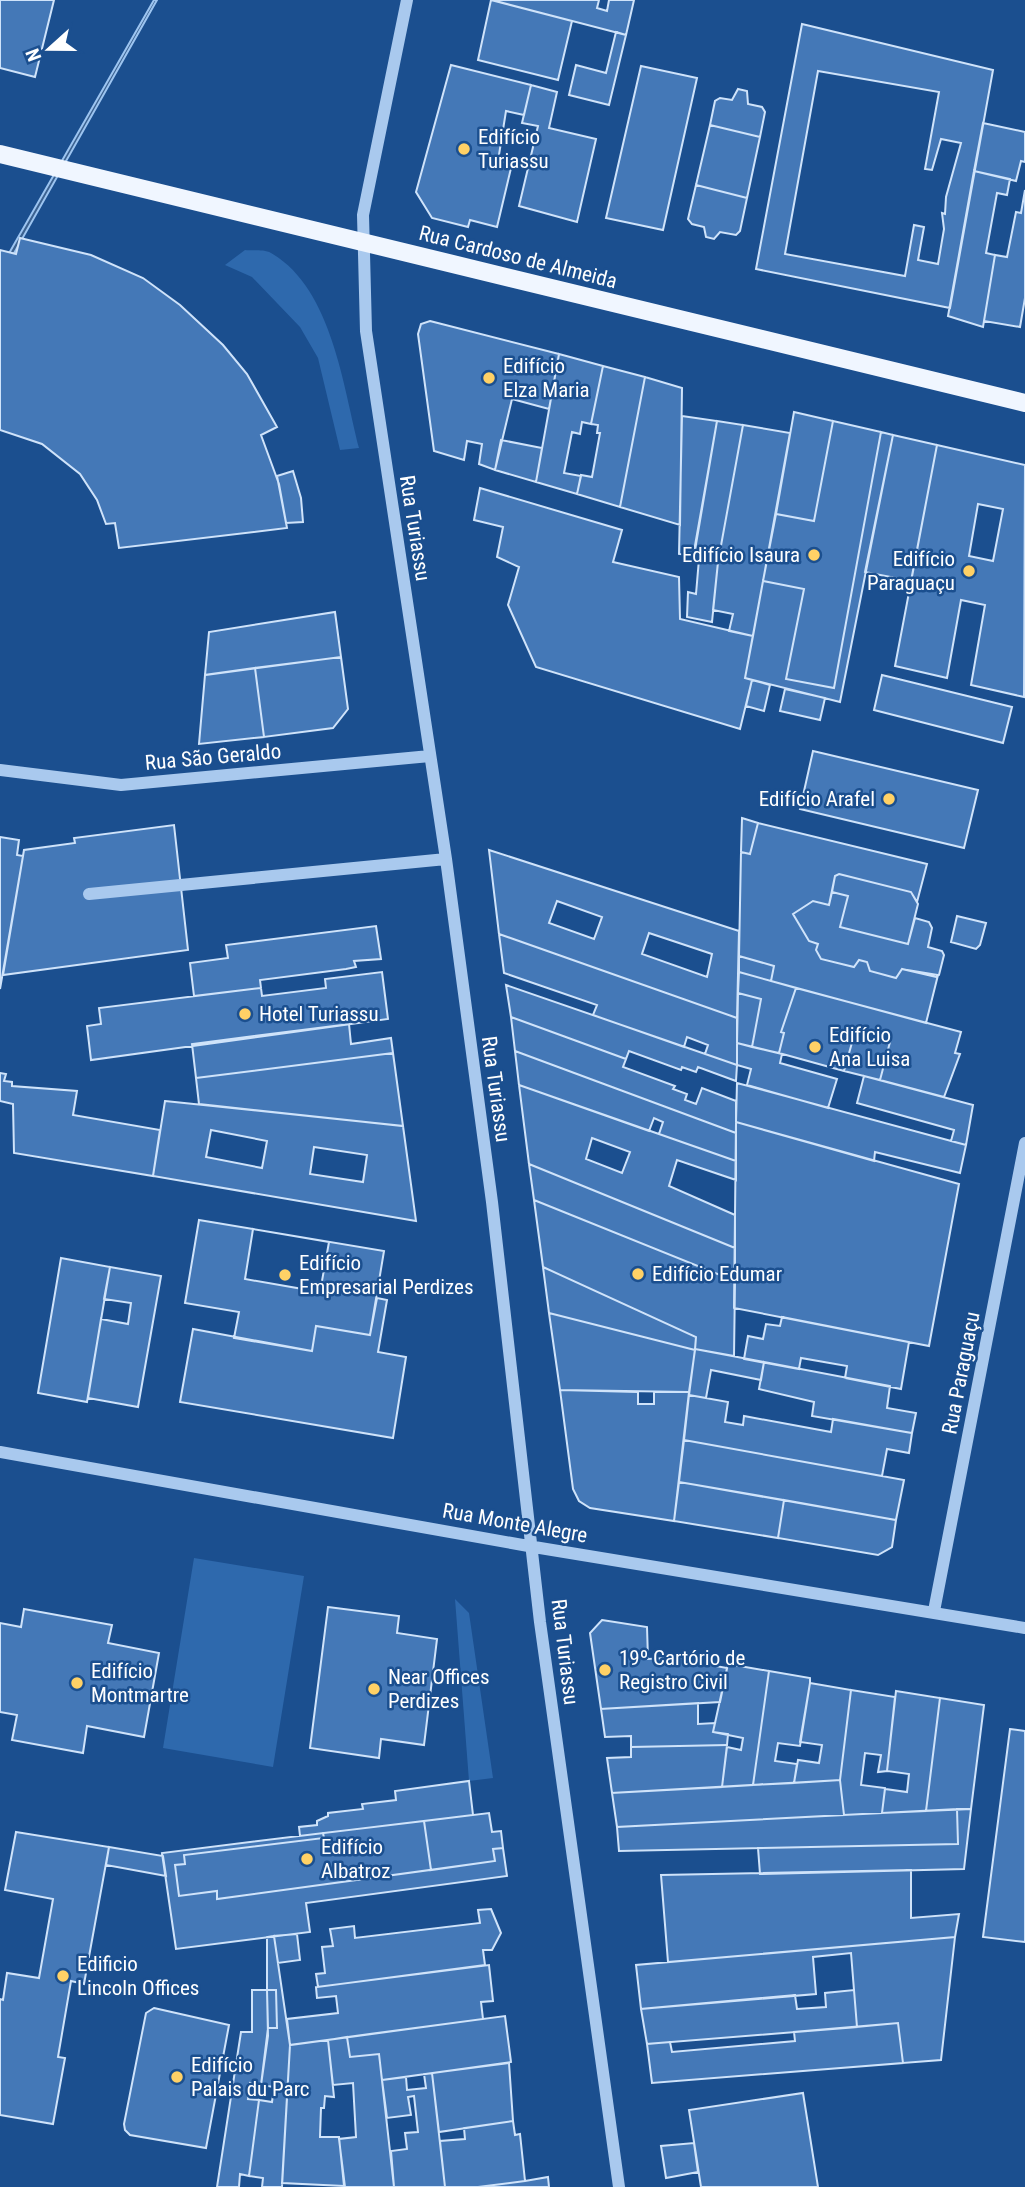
<svg xmlns="http://www.w3.org/2000/svg" width="1025" height="2187" font-family="'Roboto Condensed',sans-serif">
	<style>
		.green { fill: #2e69ad }
		.water { fill: #3c6290; stroke: #9cc4f0; stroke-width: 2 }
		.building { fill: #4478b7; stroke: #cfe3fa; stroke-width: 2; fill-rule: evenodd }
		.lines { fill: none; stroke-linecap: round; stroke-linejoin: round }
		.minor { stroke: #a9c9ee; stroke-width: 12 }
		.major { stroke: #f0f6ff; stroke-width: 18 }
		.poi-dot { fill: #ffd166; stroke: #1b4f8f; stroke-width: 2.5 }
		.labels { text-anchor: middle; stroke-width: 5; stroke-linejoin: round; paint-order: stroke }
		.poi-label { font-size: 21px; fill: #fff; stroke: #1b4f8f; text-anchor: start }
		.street-label { font-size: 21px; fill: #fff; stroke: #1b4f8f }
	</style>
	<rect width="100%" height="100%" fill="#1b4f8f"/>
	<path class="green" d="M245,250c7,1 19,-1 26,3 61,35 72,133 88,195l-19,2 -22,-92 -18,-31 -48,-50 -27,-12z
		M194,1558l110,18 -31,191 -110,-19z
		M455,1599l14,14 24,165 -24,3z"/>
	<path class="water" d="M154,0h3l-144,255 -13,14z"/>
	<path class="building" d="M0,0h54l-19,77 -35,-9z
		M491,0l81,21 -14,59 -80,-20z
		M492,0h107l-2,8 10,3 2,-11h25l-8,35z
		M802,24l191,46 -43,238 -194,-39z
		M616,32l10,3 -17,70 -40,-10 7,-30 30,8z
		M451,65l80,20 -7,30 -18,-4 -8,50 14,3 -15,63 -27,-7 -2,7 -36,-9 -16,-26z
		M641,66l56,12 -34,152 -57,-12z
		M818,71l121,21 -14,77 7,1 9,-31 20,4 -15,54 -1,17 -3,-1 2,16 -6,35 -20,-4 6,-33 -10,-2 -9,51 -120,-22z
		M531,85l26,7 -8,36 47,11 -19,83 -58,-16 19,-80 -16,-3z
		M738,89l9,2 1,13 14,3 3,5 -5,25 -50,-12 5,-24 5,-3 12,2z
		M983,123l42,9v30l-4,-1 -5,20 -42,-10z
		M710,125l50,12 -13,61 -51,-13z
		M974,171l36,8 -3,16 -10,-2 -11,60 9,2 -12,72 -35,-11z
		M696,185l51,13 -7,33 -4,4 -16,-3 -6,7 -8,-2 -2,-10 -12,-3 -4,-5z
		M1025,190v108l-5,29 -36,-6 11,-66 12,2 9,-45 5,1z
		M20,238l71,17 52,23 37,27 43,40 24,29 30,53 -16,8 18,49 8,44 -168,20 -4,-25 -9,1 -9,-24 -17,-26 -38,-30 -42,-14v-180l16,4z
		M430,321l129,33 -10,55 -37,-10 -17,71 -16,-6 3,-20 -15,-3 -3,19 -30,-9 -16,-117 3,-10z
		M559,354l44,12 -12,58 -9,-2 -2,12 -8,-2 -8,41 17,3 -4,18 -41,-12z
		M603,366l42,11 -25,130 -43,-13 4,-19 11,2 8,-44h-3l1,-8 -7,-1z
		M645,377l37,11 -2,137 -60,-18z
		M794,412l39,9 -19,100 -38,-7z
		M682,416l35,5 -23,135 -15,-2z
		M717,421l26,4 -25,137 -25,-5z
		M833,421l48,11 -47,256 -48,-9 18,-90 -41,-8 13,-67 38,7z
		M743,425l47,8 -37,203 -24,-5 4,-17 -20,-4 5,-48z
		M881,432l12,3 -53,267 -95,-24 18,-97 41,8 -18,90 48,9z
		M893,435l44,10 -26,136 -46,-9z
		M501,440l41,8 -6,34 -41,-12z
		M937,445l88,20 -1,232 -53,-12 14,-80 -24,-5 -14,78 -52,-12zM978,504l25,5 -10,52 -24,-5z
		M293,471l8,27 2,24 -17,1 -9,-47z
		M480,488l142,42 -9,32 66,15 1,42 73,17 -8,42 7,2 -12,49 -204,-62 -28,-62 11,-38 -22,-10 6,-30 -29,-7z
		M699,559l19,3 -6,60 -25,-5 1,-25 8,2z
		M335,612l6,45 -136,18 4,-43z
		M341,657l7,52 -15,19 -69,9 -9,-69z
		M255,668l9,69 -65,7 6,-69z
		M882,675l130,32 -9,36 -129,-33z
		M752,680l18,5 -6,26 -18,-5z
		M785,689l40,9 -5,22 -40,-9z
		M813,751l165,39 -14,58 -164,-39z
		M742,818l16,5 -8,31 -9,-2z
		M758,823l169,41 -10,38 -6,-10 -72,-18 -4,2 -6,29 -16,-4 -20,13 16,27 9,3 -2,6 5,9 33,8 5,-7 8,2 3,9 26,7 6,-9 36,6 -12,48 -155,-42 3,-15 -35,-10 2,-104 9,2z
		M174,825l14,125 -185,25 21,-125 51,-7 -1,-5z
		M0,837l19,3 -2,15 6,1 -23,133z
		M489,850l250,81 -2,87 -238,-84zM557,901l45,16 -8,22 -45,-16zM649,933l63,21 -5,23 -65,-23z
		M839,874l72,18 7,12 -10,40 -68,-17 8,-31 -16,-4 3,-16z
		M832,892l16,4 -8,31 68,17 7,-26 14,4 3,6 -4,19 14,4 2,4 -5,20 -3,2 -34,-8 -6,9 -26,-7 -3,-9 -8,-2 -5,7 -33,-8 -5,-9 2,-6 -9,-3 -16,-27 20,-13 16,4z
		M957,916l29,7 -6,22 -4,4 -25,-7z
		M376,926l5,33 -27,2 2,6 -10,2 -86,11 1,8 -67,8 -4,-33 38,-5 -2,-13z
		M499,934l238,84v47l-32,-11 3,-9 -21,-8 -3,10 -91,-32 4,-10 -93,-32z
		M739,956l35,10 -3,15 -32,-9z
		M382,972l6,47 -297,41 -4,-34 14,-2 -2,-16 162,-20 1,8 64,-8 -1,-9z
		M739,972l57,16 -15,44 3,1 -5,20 -27,-6 9,-48 -23,-6z
		M506,985l231,80 -1,16 -38,-14 -2,5 -14,-5 -1,3 -52,-19 -3,8 -115,-42z
		M796,988l165,44 -6,21 5,1 -16,43 -64,-17 10,-38 -35,-10 -11,39 -65,-18 5,-20 -3,-1z
		M738,993l23,6 -9,48 -15,-4z
		M511,1017l115,42 -3,8 52,19 -2,3 14,5 -2,6 11,4 6,-16 34,13v32l-221,-82z
		M349,1024l2,20 40,-6 2,15 -197,25 -4,-34z
		M855,1032l35,10 -10,38 -36,-9z
		M737,1043l45,11 -2,9 57,16 -9,29 -81,-23 4,-16 -14,-4z
		M515,1051l221,82v28l-77,-27 4,-12 -9,-4 -5,13 -130,-46z
		M393,1053l10,73 -204,-22 -3,-26z
		M0,1073l6,1 -2,7 8,1v4l65,5 -4,24 87,15 -7,46 -139,-23 -1,-49 -13,-3z
		M864,1076l109,29 -7,40 -15,-4 3,-11 -97,-27z
		M737,1083l229,62 -6,28 -85,-21 -1,9 -138,-39z
		M519,1085l217,76v19l-59,-20 -8,26 66,29v33l-206,-84zM592,1138l38,14 -8,21 -36,-14z
		M165,1101l238,25 13,95 -263,-45zM211,1130l56,11 -5,27 -56,-11zM314,1147l53,8 -4,27 -53,-8z
		M736,1122l223,62 -30,162 -195,-38z
		M529,1164l206,84v33l-201,-81z
		M534,1200l201,81 -1,75 -39,-7 1,-12 -153,-70z
		M199,1220l185,31 -14,84 -54,-9 -4,25 -78,-13 5,-26 -54,-9z
		M253,1229l76,13 -9,50 -75,-13z
		M61,1258l49,9 -23,135 -49,-9z
		M110,1267l51,9 -23,131 -50,-9 13,-79 27,5 3,-21 -27,-4z
		M543,1267l153,70 -1,13 -146,-37z
		M377,1298l10,2 -9,52 28,5 -13,81 -213,-36 13,-73 119,22 4,-25 54,9z
		M549,1313l146,37 -6,42 -129,-2z
		M782,1317l127,25 -8,47 -56,-11 2,-12 -46,-8 -2,11 -55,-10 4,-23 15,3 3,-15 14,2z
		M695,1349l69,13 -3,18 -50,-10 -5,28 -17,-3z
		M764,1362l126,24 -3,22 29,5 -4,20 -100,-17 2,-14 -55,-13z
		M560,1390l78,2v12h16v-12h35l-15,129 -84,-13 -11,-7 -6,-12z
		M689,1395l39,7 -3,20 18,3 1,-9 87,16 2,-13 79,14 -3,20 -22,-4 -5,27 -198,-36z
		M684,1440l220,40 -8,40 -217,-38z
		M679,1482l105,18 -6,38 -104,-17z
		M784,1500l112,20 -4,27 -14,8 -100,-17z
		M328,1607l71,9 -2,17 40,6 -13,106 -43,-6 -2,19 -69,-10z
		M24,1609l88,16 -4,18 51,10 -15,84 -57,-11 -4,27 -71,-13 5,-25 -17,-3v-89l21,4z
		M602,1620l45,7 1,32 37,-2 -1,5h26v3l17,3 -7,34 -119,7 -11,-76z
		M728,1664l41,7 -16,114 -31,2 5,-40 14,3 2,-12 -30,-6z
		M769,1671l41,7v5l-10,63 -22,-3 -3,18 22,3 -3,19 -41,2z
		M810,1683l41,7 -11,90 -46,3 4,-23 21,3 3,-18 -22,-3z
		M851,1690l44,7 -8,74 -9,1 3,-17 -16,-2 -4,32 24,3 -3,25 -38,2 -4,-35z
		M896,1691l44,7 -14,113 -44,2 3,-24 22,3 2,-18 -22,-3z
		M940,1698l44,7 -13,104 -45,2z
		M698,1703v21l17,-1 -2,9 15,2 -1,11 -96,2v-11l-26,1 -4,-28z
		M1010,1729l15,2v211l-42,-5z
		M727,1745l-5,42 -110,6 -5,-35 24,-1v-10z
		M840,1780l4,35 -227,12 -5,-34z
		M469,1781l4,34 -173,21 -1,-9 18,-2v-4l11,-5v-3l35,-4 -1,-5 34,-4 -1,-9z
		M957,1809l1,35 -339,7 -2,-24z
		M957,1809h14l-7,60 -204,5 -2,-26 200,-4z
		M489,1813l3,19 9,-1 2,17 -10,1 2,12 -64,9 -7,-49z
		M424,1821l7,49 -214,29v-8l-38,5 -4,-31 10,-1 -1,-9 140,-17 -1,-5z
		M16,1832l93,15 -25,137 -13,-3 -13,76 7,1 -12,66 -53,-9v-116l3,1 4,-27 32,5 14,-79 -48,-9z
		M323,1833l1,5 -140,17 1,9 -10,1 4,31 38,-5v8l278,-38 -2,-12 10,-1 4,28 -201,27 4,29 -134,17 -14,-96z
		M109,1847l54,9 3,20 -60,-11z
		M911,1870v48l48,-4 -4,23 -287,25 -7,-87z
		M491,1909l10,24 -9,17h-9l2,15 -167,22 -2,-13 9,-1 -3,-26 11,-1 -3,-17 24,-3 1,12 125,-15 -2,-13z
		M297,1934l3,26 -22,3 -4,-27z
		M274,1936l16,109 -8,142h-20l1,-9 -14,-2 10,-76 13,2 2,-15 -13,-2 7,-57h9l-1,-38h-9v-53z
		M955,1937l-14,123 -38,3 -5,-40 -41,4 -6,-74 -38,4 3,37 -175,15 -5,-44z
		M489,1965l4,36 -12,1 2,17 -193,26 -3,-26 51,-6 -2,-17 -19,2 -1,-11z
		M252,1990h15l1,46 -7,49 -11,-2 -2,16 11,1 -10,76 -9,-2 -1,13h-22l24,-155h11z
		M267,1990h9l1,38h-9z
		M854,1990l3,37 -210,17 -6,-35 154,-14 2,14 29,-2 -1,-14z
		M154,2008l75,17 -23,123 -76,-13 -5,-5 -1,-6 22,-111z
		M505,2016l6,46 -129,18 -3,-26 -29,3 -3,-20z
		M898,2023l5,40 -251,20 -5,-39 23,-2 2,10 123,-11 -1,-9z
		M347,2037l3,20 29,-3 15,133h-49l-6,-48 17,-2 -3,-54 -20,2 -5,-45z
		M328,2040l6,57 -9,-1 -1,12h-3l-1,29h19l5,49 -62,-3 8,-138z
		M509,2063l4,58 -74,11 -7,-59z
		M432,2073l13,114h-51l-3,-36 16,-2 -2,-16 13,-1 -4,-36 -6,1 3,18 -24,3 -5,-38 24,-3 1,13 19,-2 -2,-14z
		M803,2093l15,94h-117l-12,-77z
		M513,2121l2,14 5,-1 5,47 -47,6h-33l-5,-46 25,-2 -1,-11z
		M694,2143l4,29 -32,6 -5,-32z
		M548,2177l1,10h-71l47,-6z"/>
	<g class="lines">
		<path class="minor" d="M407,0l-44,215 3,116 80,528 46,343 48,420 79,565
			M0,770l121,15 309,-29
			M89,894l357,-35
			M0,1452l534,95 491,81
			M934,1611l91,-468"/>
		<path class="major" d="M0,154l1025,249"/>
	</g>
	<g class="poi-dot">
		<circle cx="464" cy="149" r="7"/>
		<circle cx="489" cy="378" r="7"/>
		<circle cx="814" cy="555" r="7"/>
		<circle cx="969" cy="571" r="7"/>
		<circle cx="889" cy="799" r="7"/>
		<circle cx="245" cy="1014" r="7"/>
		<circle cx="815" cy="1047" r="7"/>
		<circle cx="638" cy="1274" r="7"/>
		<circle cx="285" cy="1275" r="7"/>
		<circle cx="605" cy="1670" r="7"/>
		<circle cx="77" cy="1683" r="7"/>
		<circle cx="374" cy="1689" r="7"/>
		<circle cx="307" cy="1859" r="7"/>
		<circle cx="63" cy="1976" r="7"/>
		<circle cx="177" cy="2077" r="7"/>
	</g>
	<g class="labels">
		<g class="poi-label">
			<text x="478" y="144">Edifício<tspan x="478" dy="24">Turiassu</tspan></text>
			<text x="503" y="373">Edifício<tspan x="503" dy="24">Elza Maria</tspan></text>
			<text x="800" y="562" text-anchor="end">Edifício Isaura</text>
			<text x="955" y="566" text-anchor="end">Edifício<tspan x="955" dy="24">Paraguaçu</tspan></text>
			<text x="875" y="806" text-anchor="end">Edifício Arafel</text>
			<text x="259" y="1021">Hotel Turiassu</text>
			<text x="829" y="1042">Edifício<tspan x="829" dy="24">Ana Luisa</tspan></text>
			<text x="299" y="1270">Edifício<tspan x="299" dy="24">Empresarial Perdizes</tspan></text>
			<text x="652" y="1281">Edifício Edumar</text>
			<text x="619" y="1665">19º Cartório de<tspan x="619" dy="24">Registro Civil</tspan></text>
			<text x="91" y="1678">Edifício<tspan x="91" dy="24">Montmartre</tspan></text>
			<text x="388" y="1684">Near Offices<tspan x="388" dy="24">Perdizes</tspan></text>
			<text x="321" y="1854">Edifício<tspan x="321" dy="24">Albatroz</tspan></text>
			<text x="77" y="1971">Edificio<tspan x="77" dy="24">Lincoln Offices</tspan></text>
			<text x="191" y="2072">Edifício<tspan x="191" dy="24">Palais du Parc</tspan></text>
		</g>
		<g class="street-label">
			<text transform="translate(518 257) rotate(14)" y="7">Rua Cardoso de Almeida</text>
			<text transform="translate(415 528) rotate(81)" y="7">Rua Turiassu</text>
			<text transform="translate(213 757) rotate(-5)" y="7">Rua São Geraldo</text>
			<text transform="translate(496 1089) rotate(82)" y="7">Rua Turiassu</text>
			<text transform="translate(961 1373) rotate(-79)" y="7">Rua Paraguaçu</text>
			<text transform="translate(515 1523) rotate(10)" y="7">Rua Monte Alegre</text>
			<text transform="translate(565 1652) rotate(83)" y="7">Rua Turiassu</text>
		</g>
	</g>
	<g transform="translate(49 49) rotate(249)" stroke="#1b4f8f" stroke-width="5" paint-order="stroke">
	<path d="M0-5L12 26L0 18L-12 26Z" fill="#ffffff"/>
	<text y="-10" font-size="19" font-weight="bold" text-anchor="middle" fill="#ffffff">N</text>
	</g>
</svg>
